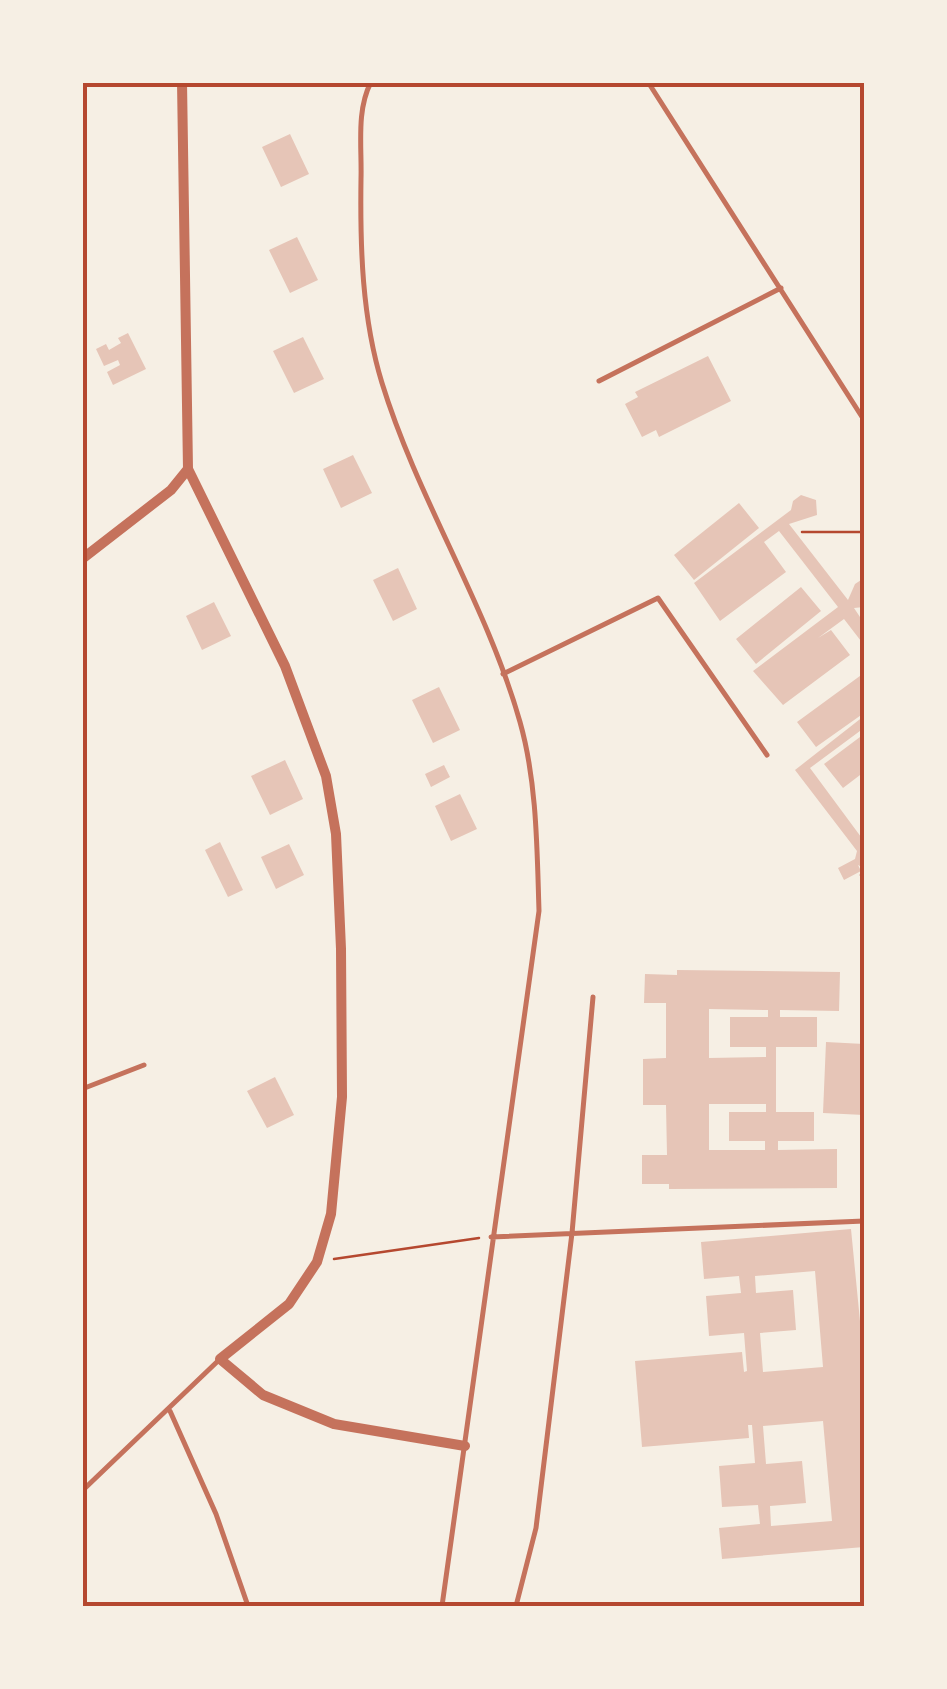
<svg xmlns="http://www.w3.org/2000/svg" width="947" height="1689" font-family="Bitter,serif">
	<style>
		.building { fill: #e6c5b7; fill-rule: evenodd }
		.lines { fill: none; stroke-linecap: round; stroke-linejoin: round }
		.path { stroke: #b5482f; stroke-width: 2.5 }
		.service { stroke: #c5725c; stroke-width: 5 }
		.minor { stroke: #c5725c; stroke-width: 10 }
		.neatline { fill: none; stroke: #b5482f; stroke-width: 4 }
	</style>
	<rect width="100%" height="100%" fill="#f6efe4"/>
	<path class="building" d="M290,134l19,40 -28,13 -19,-40z
		M297,237l21,43 -28,13 -21,-43z
		M128,333l18,36 -33,16 -6,-13 13,-7 -2,-5 -14,6 -8,-17 10,-5 3,6 12,-7 -3,-5z
		M303,337l21,42 -30,14 -21,-42z
		M708,356l23,45 -72,36 -3,-7 -14,7 -17,-33 13,-7 -3,-5z
		M353,455l19,38 -31,15 -18,-39z
		M801,495l15,5 1,15 -28,9 59,76 7,-16 9,-6v29l-10,1 10,15v22l-20,-26 -26,19 13,-8 19,25 -67,50 -30,-34 85,-64 -59,-76 -15,11 22,30 -66,49 -26,-38 97,-73 2,-9z
		M739,503l20,25 -65,52 -20,-25z
		M398,568l19,41 -24,12 -20,-41z
		M801,587l20,24 -65,53 -20,-25z
		M214,602l17,34 -29,14 -16,-34z
		M864,673v40l-48,34 -19,-25z
		M439,687l21,43 -27,13 -21,-43z
		M864,716v12l-54,40 54,73v27l-6,-3 3,6 -17,9 -6,-12 17,-9 2,-8 -62,-81z
		M864,734v38l-21,16 -19,-24z
		M285,760l18,39 -33,16 -19,-39z
		M444,765l6,12 -19,10 -6,-13z
		M460,794l17,35 -26,12 -16,-35z
		M220,842l23,48 -15,7 -23,-47z
		M289,844l15,31 -28,14 -15,-32z
		M677,970l163,2 -1,39 -59,-1v7h37v30h-41v65h38v29h-36v9l59,-1v39l-168,1v-5h-27v-29h25l-1,-50h-23v-46l23,-1v-55h-22l1,-29 32,1zM709,1009l59,1v7h-38v30h36v10l-57,1zM709,1104h57v8h-37v29h36v9h-56z
		M826,1042l38,2v71l-41,-2z
		M275,1077l19,38 -27,13 -20,-37z
		M851,1229l13,133v185l-142,12 -3,-31 41,-4 -2,-19 -36,2 -3,-41 36,-3 -3,-38h-4l1,13 -107,9 -7,-86 107,-9 2,20 3,-1 -3,-38 -35,3 -3,-40 35,-3 -2,-17 -35,3 -3,-37zM815,1271l8,96 -60,5 -3,-39 36,-3 -3,-40 -37,3 -1,-17zM823,1421l9,100 -61,5 -1,-20 36,-3 -4,-42 -36,3 -3,-38z"/>
	<g class="lines">
		<path class="path" d="M802,532h62
			M861,875l3,14
			M334,1259l145,-21"/>
		<path class="service" d="M371,82c-15,29 -9,65 -10,97 -1,68 1,139 21,204 36,117 105,222 138,339 17,60 17,127 19,189l-97,695
			M648,82l216,338
			M599,381l182,-93
			M503,674l155,-76 109,157
			M82,1089l62,-24
			M491,1237l373,-16
			M170,1411l46,103 32,92
			M82,1491l138,-132
			M516,1606l20,-78 36,-295 21,-236"/>
		<path class="minor" d="M182,82l6,387 97,197 41,110 10,58 5,115 1,148 -11,117 -14,48 -28,42 -69,55 43,36 71,29 131,22
			M82,559l89,-69 17,-21"/>
	</g>
	<rect width="947" height="1689" fill="none" stroke="#f6efe4" stroke-width="170"/>
	<rect x="85" y="85" width="777" height="1519" class="neatline"/>
</svg>
